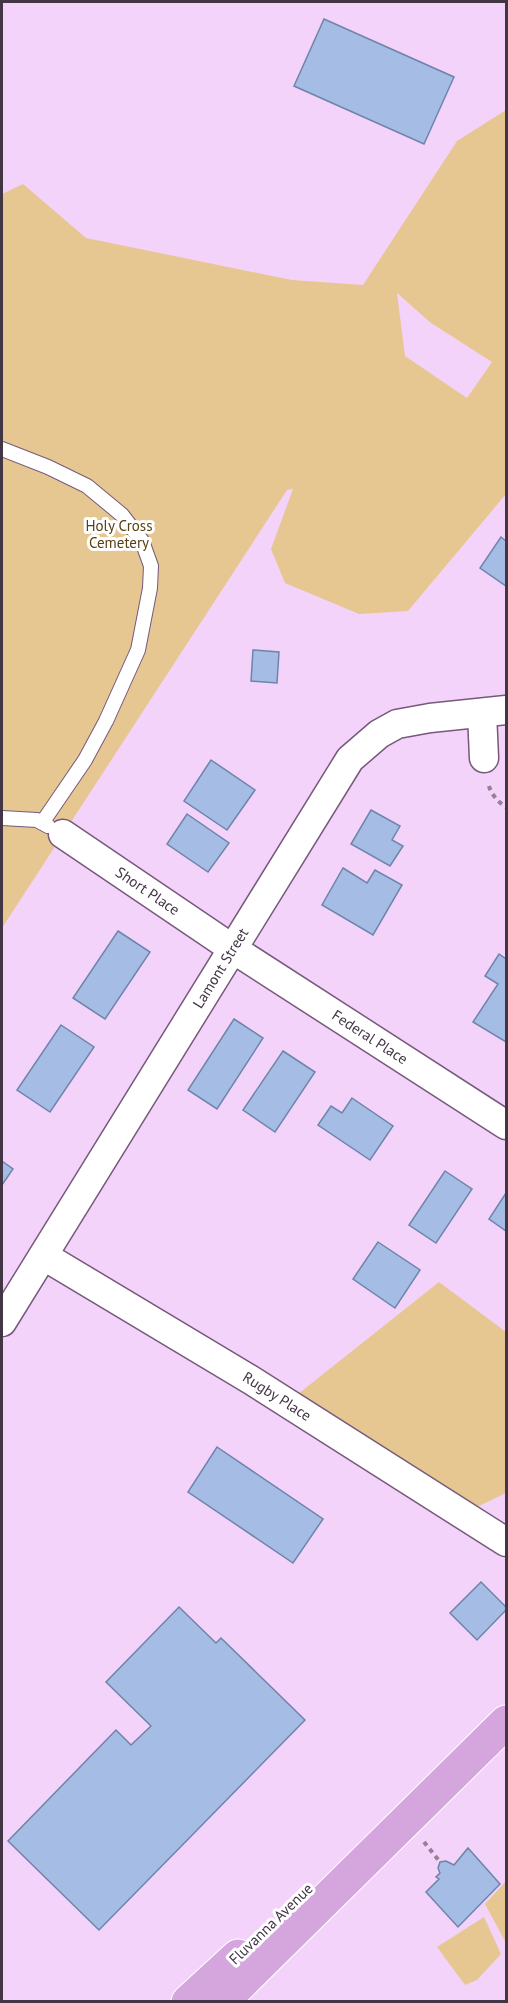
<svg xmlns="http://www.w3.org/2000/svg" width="508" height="2003" font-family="'PT Sans',sans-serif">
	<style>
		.green { fill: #e6c792; fill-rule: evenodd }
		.building { fill: #a5bce4; stroke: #6e84aa; stroke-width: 1.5 }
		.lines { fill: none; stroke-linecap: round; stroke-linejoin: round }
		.lane-casing { stroke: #76597b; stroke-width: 16 }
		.street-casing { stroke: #76597b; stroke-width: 31 }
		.primary-casing { stroke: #fff; stroke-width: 35 }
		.path { stroke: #957f99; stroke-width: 4; stroke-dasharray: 4.5 4.5; stroke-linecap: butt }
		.lane { stroke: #fff; stroke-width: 14 }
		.street { stroke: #fff; stroke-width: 28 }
		.primary { stroke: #d5a6de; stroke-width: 33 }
		.labels { text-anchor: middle; stroke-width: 6; stroke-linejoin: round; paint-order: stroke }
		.park-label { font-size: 15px; fill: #574014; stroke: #fff }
		.street-label { font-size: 15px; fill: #423544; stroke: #fff }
	</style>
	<rect width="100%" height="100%" fill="#f4d3fa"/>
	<path class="green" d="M506,110v384l-98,117 -49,3 -74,-31 -14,-34 22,-60 -6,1 -285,438v-734l21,-10 63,54 206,42 71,5 94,-144zM397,293l34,30 61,39 -25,36 -62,-42z
		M439,1282l67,50v161l-29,14 -179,-113z
		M506,1881v62l-21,-39z
		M484,1917l17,37 -24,26 -12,5 -28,-38z"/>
	<path class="building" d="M324,19l130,58 -30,67 -130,-58z
		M501,537l5,4v45l-26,-18z
		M253,650l26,2 -2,31 -26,-2z
		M211,760l44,30 -28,40 -43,-29z
		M371,810l29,16 -8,14 11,6 -13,20 -39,-22z
		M187,814l42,29 -21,29 -41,-28z
		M343,868l24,15 8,-13 27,15 -29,50 -51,-30z
		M118,931l32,21 -45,67 -32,-21z
		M499,954l7,5v83l-33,-20 25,-38 -13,-8z
		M234,1019l29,19 -46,71 -29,-19z
		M61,1025l33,22 -44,65 -33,-22z
		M283,1051l32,21 -40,60 -32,-22z
		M352,1098l41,28 -23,34 -52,-35 13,-19 11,7z
		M2,1161l11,8 -11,16z
		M445,1171l27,18 -36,54 -27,-18z
		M506,1193v38l-17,-12z
		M378,1242l42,28 -25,38 -42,-29z
		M217,1447l106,72 -30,44 -105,-71z
		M481,1582l25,25v3l-29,30 -27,-27z
		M179,1607l37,36 5,-5 84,82 -206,210 -91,-89 108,-111 15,15 20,-19 -45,-44z
		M468,1848l32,36 -42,43 -32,-35 13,-13 -3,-2 4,-4 -2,-5 2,-6 6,-1 8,4z"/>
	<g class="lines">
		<g class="lane-casing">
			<path id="lane" d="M2,449l46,18 39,19 35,29 20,26 9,25 -1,22 -12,62 -32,71 -21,39 -43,63
				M2,818l35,2 11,6"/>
		</g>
		<g class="street-casing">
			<g id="street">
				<path d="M482,713l2,45"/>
				<path id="s1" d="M63,834l170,115 273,176"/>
				<path id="s2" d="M44,1256l207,124 255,162"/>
				<path id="s3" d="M2,1322l348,-563 29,-25 18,-10 33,-6 76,-8"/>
			</g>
		</g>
		<g class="primary-casing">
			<path id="primary" d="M188,2002l50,-46
				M222,2002l284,-280"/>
		</g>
		<path class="path" d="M489,786c2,8 10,17 17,21
			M424,1842l16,20"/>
		<use href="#lane" class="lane"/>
		<use href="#street" class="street"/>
		<use href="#primary" class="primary"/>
	</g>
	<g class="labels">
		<g class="park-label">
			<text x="119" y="531">Holy Cross<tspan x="119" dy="17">Cemetery</tspan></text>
		</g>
		<g class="street-label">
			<text dy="5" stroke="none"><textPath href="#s1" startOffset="102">Short Place</textPath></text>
			<text dy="5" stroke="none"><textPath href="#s3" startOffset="416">Lamont Street</textPath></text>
			<text dy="5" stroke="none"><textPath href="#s1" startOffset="368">Federal Place</textPath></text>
			<text dy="5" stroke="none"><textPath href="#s2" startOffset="272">Rugby Place</textPath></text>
			<text transform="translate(271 1924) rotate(-44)" y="5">Fluvanna Avenue</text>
		</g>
	</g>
	<rect width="508" height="2003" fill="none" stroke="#423544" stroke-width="6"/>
</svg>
